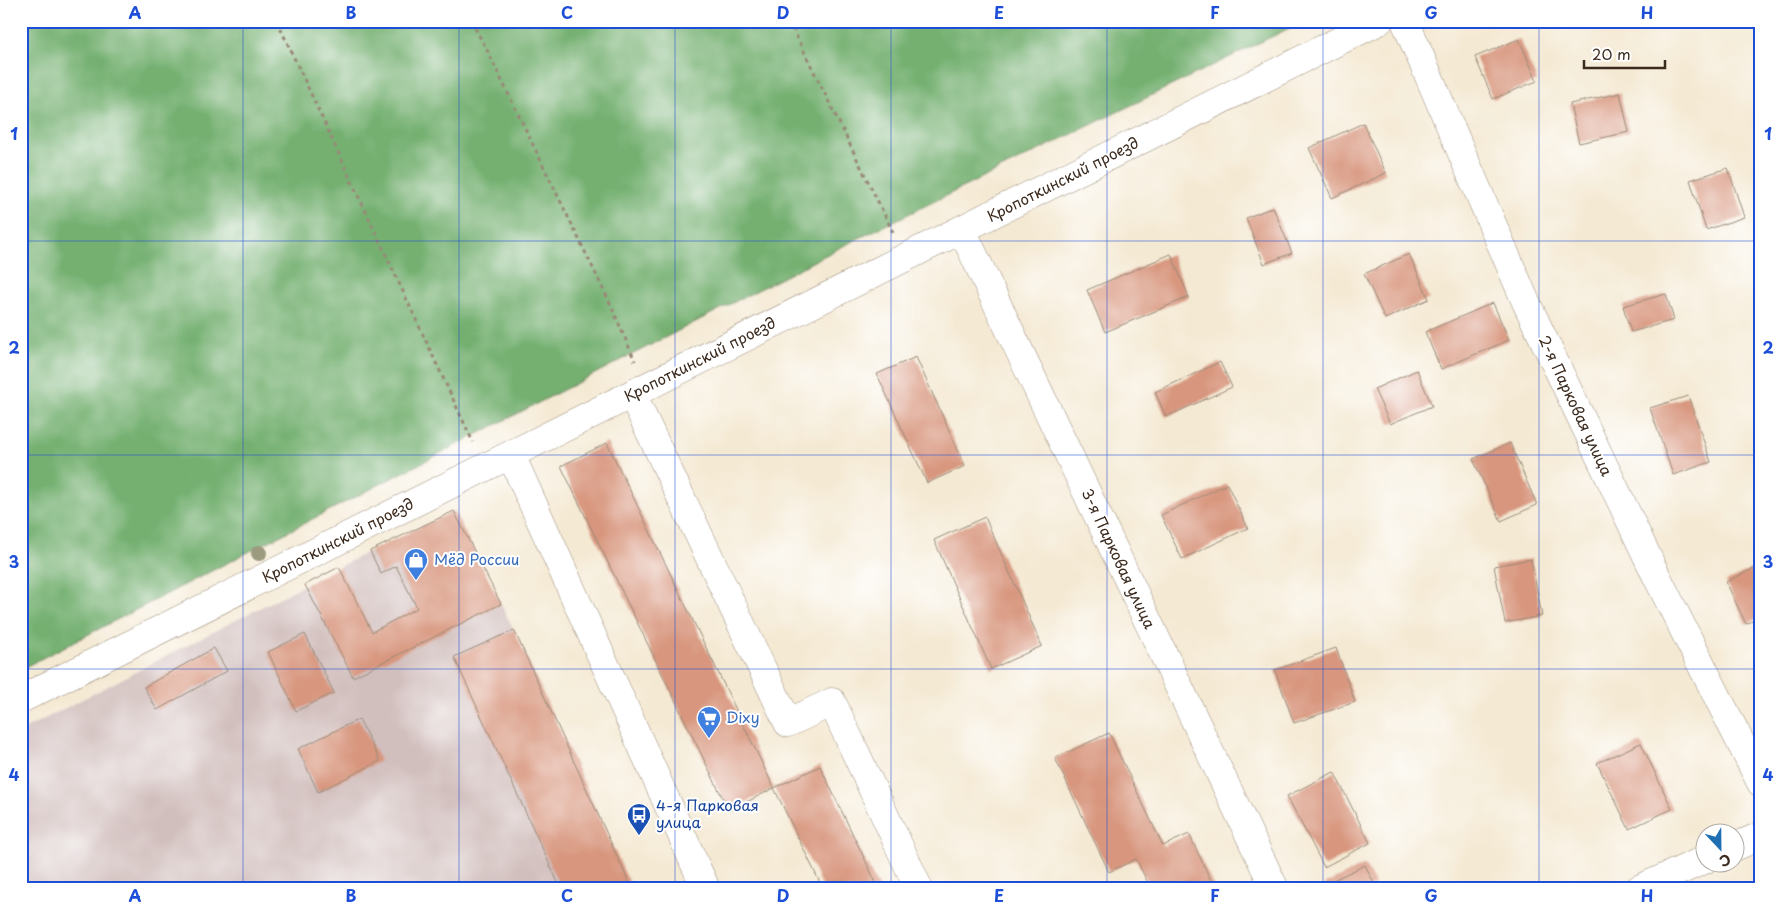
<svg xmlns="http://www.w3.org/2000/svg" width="1782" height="910" font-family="'Playpen Sans',sans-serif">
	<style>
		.industrial { fill: #d1bfbd }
		.forest { fill: #74b071; stroke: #586d48 }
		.building { fill: #d8967e }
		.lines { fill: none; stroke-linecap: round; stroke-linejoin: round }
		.minor-casing { stroke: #988a78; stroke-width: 29 }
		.path { stroke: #988a78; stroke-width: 3; stroke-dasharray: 4 4; stroke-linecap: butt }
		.minor { stroke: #fff; stroke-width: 28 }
		.tree { fill: #9c9b80 }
		.grid { fill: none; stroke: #1d4ed8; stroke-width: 1; stroke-opacity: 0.55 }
		.labels { text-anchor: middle; stroke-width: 4; stroke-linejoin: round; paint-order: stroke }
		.street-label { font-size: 15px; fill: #3b2a1e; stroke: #fff }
		.shop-label { font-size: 15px; fill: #366cbe; stroke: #fff; text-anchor: start }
		.transit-label { font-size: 15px; fill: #164399; stroke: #fff; text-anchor: start }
		.neatline { fill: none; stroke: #1d4ed8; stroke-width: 2 }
		.grid-label { font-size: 16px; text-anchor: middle; font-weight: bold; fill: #1d4ed8 }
	</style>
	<rect width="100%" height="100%" fill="#fff"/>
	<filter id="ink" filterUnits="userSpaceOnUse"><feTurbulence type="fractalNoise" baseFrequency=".02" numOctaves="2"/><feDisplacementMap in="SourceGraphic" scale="10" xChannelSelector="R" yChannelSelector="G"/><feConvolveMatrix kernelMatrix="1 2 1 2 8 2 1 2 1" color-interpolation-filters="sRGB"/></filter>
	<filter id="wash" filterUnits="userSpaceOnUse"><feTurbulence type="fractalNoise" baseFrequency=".0096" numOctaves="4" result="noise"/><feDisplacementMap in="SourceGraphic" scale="20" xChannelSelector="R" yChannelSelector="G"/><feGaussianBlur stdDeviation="1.12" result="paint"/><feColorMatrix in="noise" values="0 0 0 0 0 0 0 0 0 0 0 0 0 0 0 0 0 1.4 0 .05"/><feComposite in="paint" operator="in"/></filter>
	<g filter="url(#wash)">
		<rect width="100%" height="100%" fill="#f4e9d3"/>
		<path class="industrial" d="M454,511l60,119 118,259h-611v-158l349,-180z"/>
		<path class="forest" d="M21,21h1283l-453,221 -830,427z"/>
		<g id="blocks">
			<path class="building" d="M1519,39l18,42 -44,18 -18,-42z
				M1620,93l9,39 -50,11 -9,-39z
				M1363,123l23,50 -54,25 -23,-50z
				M1728,168l16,49 -38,13 -16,-50z
				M1273,207l19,46 -28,11 -18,-46z
				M1171,254l18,43 -84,35 -18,-42z
				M1409,254l20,45 -44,20 -21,-45z
				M1666,294l8,26 -43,12 -8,-26z
				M1493,303l16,37 -68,29 -16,-37z
				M916,357l49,109 -38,17 -50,-109z
				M1220,362l12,25 -66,30 -11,-25z
				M1417,370l15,36 -42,18 -16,-35z
				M1688,396l23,66 -38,13 -23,-67z
				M607,443l167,345 46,-22 59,123h-56l-49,-101 -45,23 -168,-345z
				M1510,443l27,62 -36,16 -28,-62z
				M1227,484l21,44 -66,31 -21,-44z
				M454,511l47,93 -148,73 -48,-92 34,-18 33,65 45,-24 -21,-42 -15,8 -11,-23z
				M985,517l57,129 -51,23 -57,-129z
				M1531,559l11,57 -37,7 -11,-57z
				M1761,565v52l-15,7 -20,-42z
				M514,630l118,259h-71l-107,-232z
				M305,634l29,59 -38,18 -28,-59z
				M214,648l13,23 -70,39 -13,-23z
				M1336,648l19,54 -61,21 -19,-53z
				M359,719l21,42 -62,31 -20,-43z
				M1109,733l54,113 26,-12 26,55h-64l-15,-30 -27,13 -54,-114z
				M1641,743l31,66 -43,20 -32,-66z
				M1334,772l36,71 -46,24 -37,-71z
				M1365,865l10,20 -8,4h-40l-2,-5z"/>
		</g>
	</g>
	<g filter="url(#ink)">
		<use href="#blocks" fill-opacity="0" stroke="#988a78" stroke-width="1"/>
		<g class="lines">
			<g class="minor-casing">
				<path id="minor" d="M1405,21l120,279 132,277 104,206
					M962,230l313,659
					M632,394l156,329 44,-21 87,187
					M511,455l195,434
					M21,699l1358,-678
					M1734,847l27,-11
					M1639,889l65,-29"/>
			</g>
			<path class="path" d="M277,21l196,421
				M471,21l14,25 124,255 26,60
				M789,21l105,213"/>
			<use href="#minor" class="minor"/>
		</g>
		<circle class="tree" cx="259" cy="553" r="8"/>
	</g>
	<path class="grid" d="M243,21v868M459,21v868M675,21v868M891,21v868M1107,21v868M1323,21v868M1539,21v868M21,241h1740M21,455h1740M21,669h1740"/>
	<defs>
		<g id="shop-pin" transform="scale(1.25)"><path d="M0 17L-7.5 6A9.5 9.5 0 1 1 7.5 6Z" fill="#3f7fe0" stroke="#fff"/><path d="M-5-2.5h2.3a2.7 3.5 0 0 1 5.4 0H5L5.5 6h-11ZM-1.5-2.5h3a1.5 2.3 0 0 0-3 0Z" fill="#fff"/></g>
		<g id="supermarket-pin" transform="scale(1.25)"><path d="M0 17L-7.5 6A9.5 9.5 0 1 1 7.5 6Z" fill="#3f7fe0" stroke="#fff"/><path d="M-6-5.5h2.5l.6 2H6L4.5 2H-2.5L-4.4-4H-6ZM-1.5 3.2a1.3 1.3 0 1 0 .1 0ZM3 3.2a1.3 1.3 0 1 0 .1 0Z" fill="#fff"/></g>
		<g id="bus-pin" transform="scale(1.25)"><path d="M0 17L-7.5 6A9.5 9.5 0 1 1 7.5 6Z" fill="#1a4fb4" stroke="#fff"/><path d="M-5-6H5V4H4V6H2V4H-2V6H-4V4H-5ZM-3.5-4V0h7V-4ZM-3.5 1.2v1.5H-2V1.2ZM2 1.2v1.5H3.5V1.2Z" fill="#fff"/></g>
	</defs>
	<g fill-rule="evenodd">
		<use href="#shop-pin" x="416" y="560"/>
		<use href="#supermarket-pin" x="709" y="718"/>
		<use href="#bus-pin" x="639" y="815"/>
	</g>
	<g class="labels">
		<g class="street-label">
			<text transform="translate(1063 180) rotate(-27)" y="5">Кропоткинский проезд</text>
			<text transform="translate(700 360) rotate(-27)" y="5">Кропоткинский проезд</text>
			<text transform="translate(1575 406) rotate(65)" y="5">2-я Парковая улица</text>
			<text transform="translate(338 541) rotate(-27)" y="5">Кропоткинский проезд</text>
			<text transform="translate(1118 559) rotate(65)" y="5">3-я Парковая улица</text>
		</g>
		<g class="shop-label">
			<text x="434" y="565">Мёд России</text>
			<text x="726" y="723">Dixy</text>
		</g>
		<g class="transit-label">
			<text x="656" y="811">4-я Парковая<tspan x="656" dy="17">улица</tspan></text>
		</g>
	</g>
	<rect width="1782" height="910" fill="none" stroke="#fff" stroke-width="55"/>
	<g transform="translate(1720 848) rotate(158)"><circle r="24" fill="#ffffff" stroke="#b1aaa5"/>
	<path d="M0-4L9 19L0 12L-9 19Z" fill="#1f6fb2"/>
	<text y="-8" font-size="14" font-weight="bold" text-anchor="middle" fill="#3b2a1e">С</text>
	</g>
	<path d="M1584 60v8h81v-8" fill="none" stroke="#3b2a1e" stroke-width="2.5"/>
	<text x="1592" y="60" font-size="15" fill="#3b2a1e" stroke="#ffffff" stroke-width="4" paint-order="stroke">20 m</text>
	<rect x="28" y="28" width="1726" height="854" class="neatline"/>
	<g class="grid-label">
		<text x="135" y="19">A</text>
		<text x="351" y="19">B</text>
		<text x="567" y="19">C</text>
		<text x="783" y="19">D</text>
		<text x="999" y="19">E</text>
		<text x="1215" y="19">F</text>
		<text x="1431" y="19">G</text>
		<text x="1647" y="19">H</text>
		<text x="14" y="140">1</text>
		<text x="1768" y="140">1</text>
		<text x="14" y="354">2</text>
		<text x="1768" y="354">2</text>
		<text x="14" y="568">3</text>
		<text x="1768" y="568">3</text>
		<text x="14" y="781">4</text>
		<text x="1768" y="781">4</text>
		<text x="135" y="902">A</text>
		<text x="351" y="902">B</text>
		<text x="567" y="902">C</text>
		<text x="783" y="902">D</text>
		<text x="999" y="902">E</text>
		<text x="1215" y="902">F</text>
		<text x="1431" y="902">G</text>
		<text x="1647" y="902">H</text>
	</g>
</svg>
